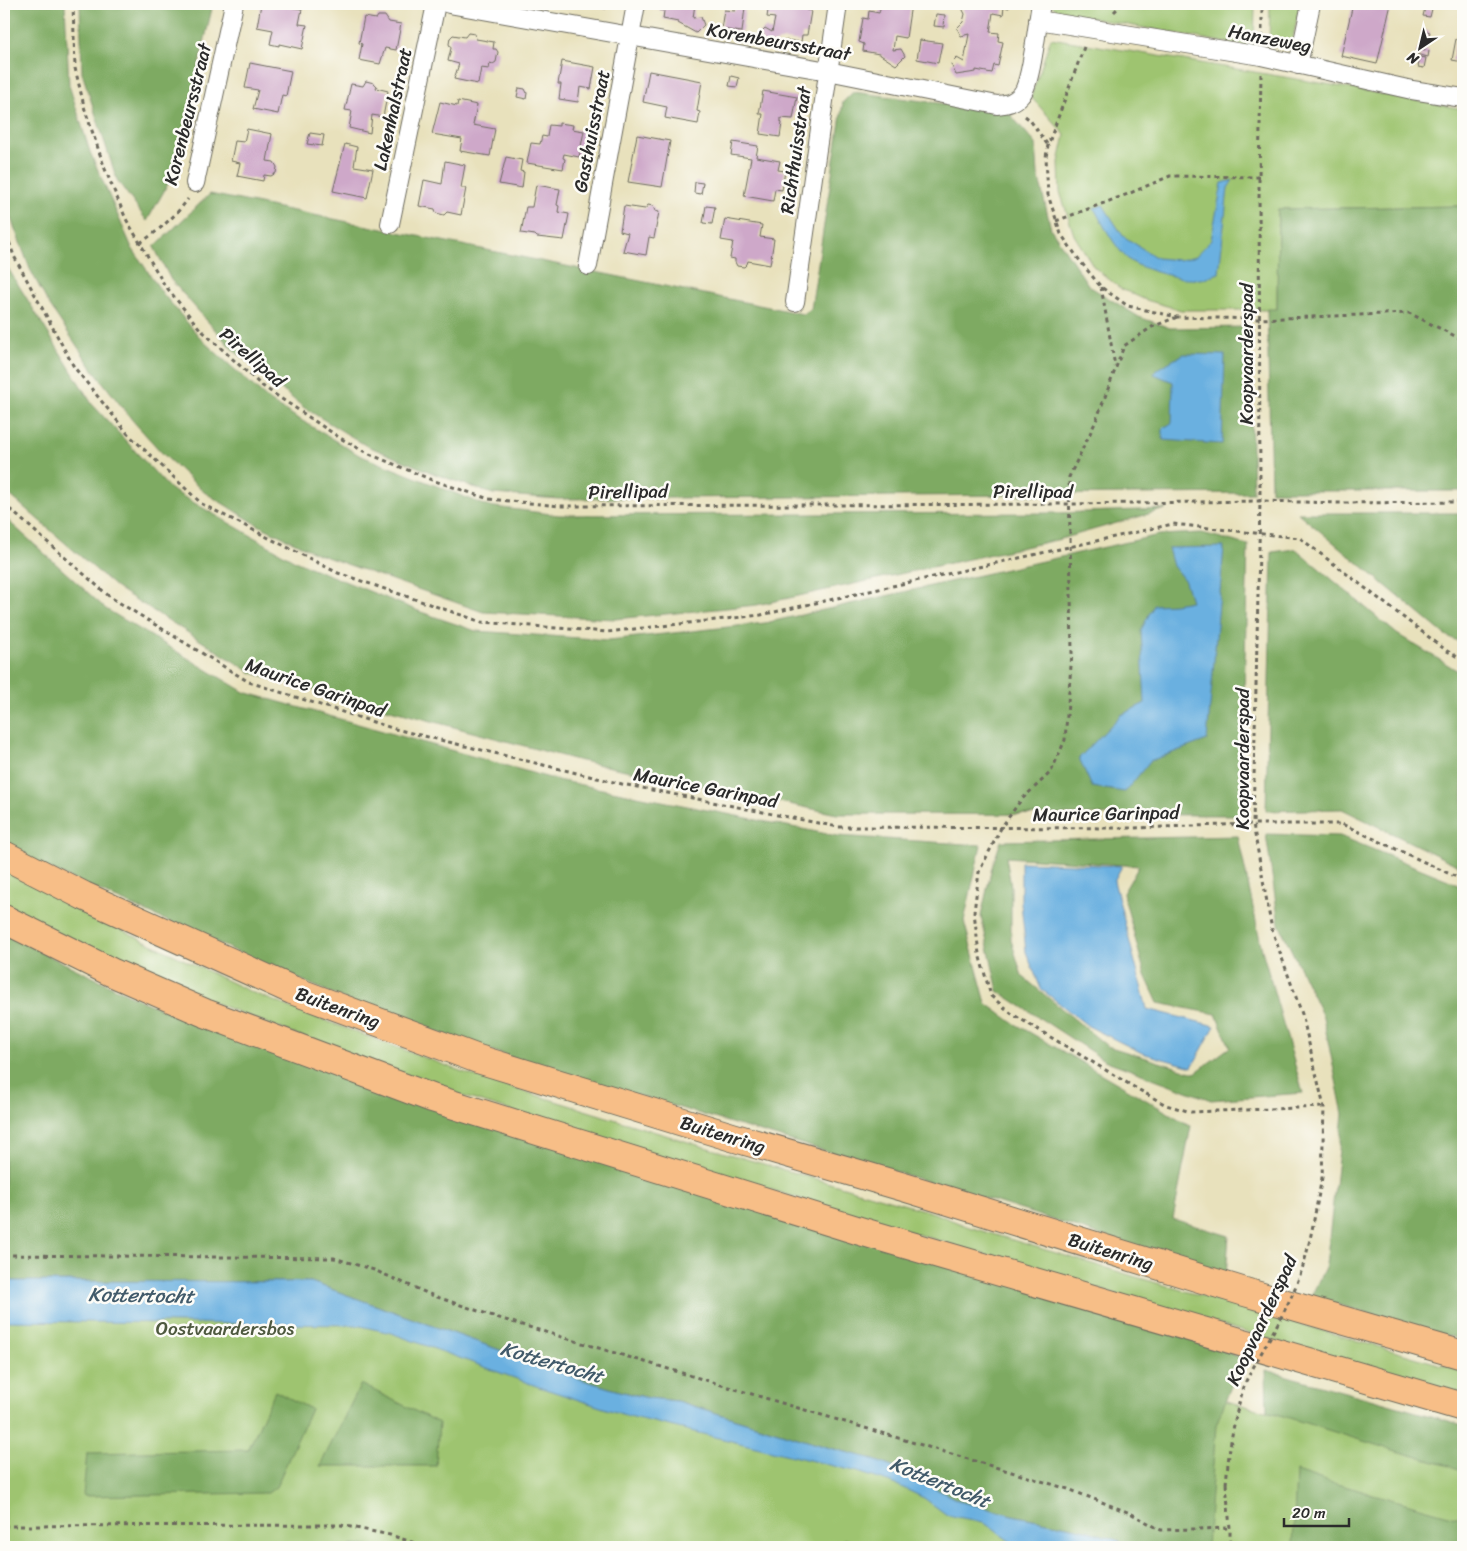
<svg xmlns="http://www.w3.org/2000/svg" width="1467" height="1551" font-family="Sriracha,sans-serif">
	<style>
		.green { fill: #9ec46f; stroke: #64784d }
		.forest { fill: #7eaa62; stroke: #546a46; fill-rule: evenodd }
		.water { fill: #6ab0e0; stroke: #4a6e86 }
		.building { fill: #cea8c9 }
		.lines { fill: none; stroke-linecap: round; stroke-linejoin: round }
		.minor-casing { stroke: #6d6b5e; stroke-width: 20 }
		.trunk-casing { stroke: #6d6b5e; stroke-width: 30 }
		.path { stroke: #6d6b5e; stroke-width: 3; stroke-dasharray: 4 4; stroke-linecap: butt }
		.minor { stroke: #fff; stroke-width: 18 }
		.trunk { stroke: #f7be87; stroke-width: 28 }
		.path-bridge { stroke: #6d6b5e; stroke-width: 3; stroke-dasharray: 4 4; stroke-linecap: butt }
		.labels { text-anchor: middle; stroke-width: 5; stroke-linejoin: round; paint-order: stroke }
		.street-label { font-size: 19px; fill: #2b2b2b; stroke: #fdfcf7 }
		.park-label { font-size: 19px; fill: #4e593f; stroke: #fdfcf7 }
		.water-label { font-size: 20px; font-style: italic; fill: #415a6a; stroke: #fdfcf7 }
	</style>
	<rect width="100%" height="100%" fill="#fdfcf7"/>
	<filter id="ink" filterUnits="userSpaceOnUse"><feTurbulence type="fractalNoise" baseFrequency=".02" numOctaves="2"/><feDisplacementMap in="SourceGraphic" scale="10" xChannelSelector="R" yChannelSelector="G"/><feConvolveMatrix kernelMatrix="1 2 1 2 8 2 1 2 1" color-interpolation-filters="sRGB"/></filter>
	<filter id="wash" filterUnits="userSpaceOnUse"><feTurbulence type="fractalNoise" baseFrequency=".0096" numOctaves="4" result="noise"/><feDisplacementMap in="SourceGraphic" scale="20" xChannelSelector="R" yChannelSelector="G"/><feGaussianBlur stdDeviation="1.12" result="paint"/><feColorMatrix in="noise" values="0 0 0 0 0 0 0 0 0 0 0 0 0 0 0 0 0 1.4 0 .05"/><feComposite in="paint" operator="in"/></filter>
	<g filter="url(#wash)">
		<rect width="100%" height="100%" fill="#e8e1bc"/>
		<path class="green" d="M1051,4h204l-1,44 -196,-36z
			M1270,4h30l-9,44 -22,-2z
			M1051,38l275,46 137,25v97l-185,3 -1,101h-96l-35,-10 -25,-11 -27,-22 -20,-32 -14,-43 -1,-30 6,-27 -34,-38z
			M4,862l81,50 166,80 43,17 177,66 230,71 233,67 35,14 174,52 320,92v24l-325,-94 -709,-215 -227,-88 -110,-48 -88,-42z
			M4,1004l904,315 555,143v85h-1459z"/>
		<path class="forest" d="M4,4h61l4,81 21,67 42,96 31,46 40,47 68,61 88,53 128,51 72,9 499,-2 108,-4 -105,30 -304,66 -142,14 -132,-7 -165,-58 -60,-29 -54,-33 -41,-38 -30,-33 -39,-50 -46,-68 -18,-34 -26,-69z
			M80,4h133l-35,151 -10,29 -21,37 -30,-41 -35,-107z
			M853,92l155,20 28,32 2,30 13,55 38,57 50,31 31,11 79,-1 4,166 -695,6 -65,-5 -58,-20 -70,-29 -62,-38 -71,-58 -61,-69 -17,-33 56,-53 593,120 8,-5 32,-207z
			M1463,206v285h-192l-4,-182h10l1,-100z
			M4,258l2,7 86,139 78,85 127,73 124,50 55,19 133,9 156,-17 394,-88 43,-2 46,12 -7,270 -404,-1 -260,-54 -325,-87 -135,-85 -113,-98z
			M1298,513h165v131l-18,-9z
			M4,517l102,92 138,83 313,88 280,56 144,9 -17,76 22,82 26,19 179,104 -18,93 56,17 -3,39 -236,-75 -468,-139 -164,-56 -354,-156z
			M1296,549l101,85 66,40v194l-121,-59 -76,2 6,-259z
			M1266,834l74,2 123,50v454l-152,-43 15,-32 17,-151 -20,-97 -44,-93z
			M1238,836l24,114 41,143 -92,7 -107,-40 -106,-69 -17,-75 11,-49 9,-26zM1006,857l133,9 -16,27 22,82 13,28 58,11 14,33 -35,26 -88,-27 -85,-70 -11,-36v-54z
			M4,934l140,68 151,58 904,282 43,16 -26,67 -9,122h-81l-5,-6 -39,-12 -70,-14 -50,-13 -65,-33 -28,-11 -39,-10 -153,-47 -28,-3 -30,-7 -39,-12 -269,-97 -307,-1z
			M1266,1370l197,55v45l-87,-25 -109,-34z
			M361,1384l78,39 -3,43h-116z
			M275,1391l36,18 -35,78 -8,6 -185,3 4,-43 161,-3z
			M1296,1471l30,10 137,38v28h-170z
			M844,1539l32,8h-44z
			M369,1545l7,2h-349l307,-1z"/>
		<path class="water" d="M1233,180l-5,8 -9,85c-6,2 -13,6 -19,6 -15,2 -58,-9 -71,-19 -13,-11 -27,-37 -35,-52l9,-3 20,31 34,22 22,2 17,-4 15,-16 11,-57z
			M1184,354l41,1 -3,89 -59,-4v-12l9,-5 1,-41 -19,-8 3,-5z
			M1224,547l-17,193 -57,21 -25,31 -33,-5 -13,-29 42,-43 24,-12 -4,-73 13,-25 21,-1 16,-3 -6,-20 -12,-15 -5,-18z
			M1021,862l101,4 -8,15 33,128 68,17 -23,41 -50,-14 -54,-27 -47,-37 -15,-37 -5,-49z
			M4,1281l307,1 269,97 39,12 30,7 28,3 153,47 39,10 28,11 65,33 50,13 70,14 39,12 5,6h-108l-35,-25 -36,-7 -23,-17 -27,-13 -39,-13 -233,-57 -86,-28 -148,-54 -35,-8 -352,-4z"/>
		<g id="blocks">
			<path class="building" d="M261,4h27l1,3 13,2 -3,15 8,1 -5,24 -23,-5v2l-9,-2 3,-14 -16,-3z
				M581,4h26l-1,5z
				M660,4h35l-2,14 8,-1 3,8 -8,8 -18,-10v-1l-15,-3 1,-8 -5,-1z
				M736,4h7l2,3 -3,25 -21,-3 3,-19 11,1z
				M769,4h38l-1,6 5,1 -4,24h-5l-1,7 -16,-2 -21,5 -5,-11 6,-6 7,4 3,-14 -8,-1z
				M881,4h30l-5,34 -11,-2 -2,14 8,-1 4,7 -9,9 -17,-11 -16,-3 1,-7 -5,-2 4,-24 5,1 1,-8 10,2z
				M964,4h46l-1,4 -5,-1 -1,8 -10,-2 -3,19 9,1 -1,8 5,1 -5,24 -4,-1 -2,8 -16,-3v2l-20,3 -5,-11 6,-6 7,4 5,-28 -8,2 -4,-8 6,-6 2,-8 -4,-8z
				M1353,4h38l-14,60 -36,-8z
				M1425,8l7,1 -2,8 -7,-1z
				M936,14l9,1 -1,12 -10,-1z
				M378,16h7l4,6 12,2 -5,26 -11,-2 -5,16 -21,-4 3,-16 -3,-1 5,-26 12,2z
				M1424,30l6,2 -2,6 -6,-2z
				M468,33l7,1 1,5 18,3 -1,7h3l2,3 -2,10 -3,2 -3,-1 -1,6 -8,-1 -3,16 -24,-5 5,-15 -11,-3 3,-13 -2,-4 1,-6 3,-3 12,2z
				M1456,39l7,1v22l-11,-2z
				M920,40l22,3 -4,20 -21,-4z
				M1418,48l11,3 -1,6 -12,-3z
				M1420,57l6,1 -2,10 -6,-1z
				M562,61l33,6 -4,22 -11,-2 -2,15 -19,-3 2,-15h-3z
				M250,63l41,8 -5,25 -4,-1 -4,19 -25,-5 5,-19 -13,-2z
				M649,71l53,10 -5,30 3,1 -2,12 -33,-6 2,-11 -24,-5z
				M731,76l8,2 -2,9 -8,-1z
				M366,81l8,2 3,3 -1,2 12,3 -5,26 -11,-2 -2,18 -21,-5 3,-17 -7,-1 6,-26 12,2z
				M519,88l6,1 2,4 -1,6 -9,-2z
				M763,91l34,6 -4,22 -12,-1v4l1,1 -2,14 -20,-3 3,-20h-4z
				M458,101l19,4 -4,20 22,4 -5,27 -30,-5 2,-12 -30,-5 8,-32 17,4z
				M559,123l14,2 -1,4 12,2 -5,26 -15,-3 -1,4 2,1 -2,10 -36,-6 4,-20 9,1 2,-8 5,1 2,-12 10,1z
				M247,129l25,5 -5,27 7,1 3,5 -1,6 -5,3 -7,-1 -1,6 -26,-5 3,-13 -9,-2 4,-20 9,1z
				M310,133l14,2 -2,11 -15,-2z
				M637,135l33,6 -8,46 -34,-5z
				M733,142l25,4 -2,11 24,4 -2,9 7,1 -3,19 -7,-1 -2,12 -29,-5 7,-38 -20,-3z
				M345,144l12,3 -3,19 19,3 -6,29 -34,-7z
				M506,157l16,3 -2,11 4,1 -2,16 -23,-4z
				M445,161l20,4 -4,23h5l-5,27 -14,-3 -3,3 -8,-2 -1,-4 -16,-3 5,-26 18,4z
				M695,182l8,1 -2,11 -7,-1z
				M536,185l24,4 -3,16 2,1 -1,6 11,2 -5,26 -27,-3 -2,-2 -14,-2 5,-26h6z
				M648,205l5,1 2,5 4,1 -5,26 -5,-1 -3,18 -23,-4 5,-18 -8,-2 4,-25 21,3z
				M706,206l9,1 -3,17 -9,-1z
				M725,219l37,6 -2,12 14,2 -4,26 -22,-4 -1,3 -3,3 -7,-1 -2,-4v-3l-5,-1 3,-16 -12,-2z"/>
		</g>
	</g>
	<g filter="url(#ink)">
		<use href="#blocks" fill-opacity="0" stroke="#6d6b5e" stroke-width="1"/>
		<g class="lines">
			<g class="minor-casing">
				<path id="minor" d="M449,4l379,67 169,34c10,-1 17,-2 24,-10 11,-12 16,-72 20,-91
					M1038,20l223,36 151,34 51,8
					M1298,65l13,-61
					M195,183l39,-179
					M390,224l46,-220
					M588,266l48,-262
					M795,302l43,-298"/>
			</g>
			<g class="trunk-casing">
				<path id="trunk" d="M4,855l80,41 208,94 186,69 254,78 175,51 338,104 218,63
					M4,919l107,53 94,41 227,85 428,133 603,176"/>
			</g>
			<path class="path" d="M73,4l2,64 10,42 20,59 21,50 38,65 36,45 61,56 79,53 27,15 65,27 57,19 71,7 510,-2 190,-3 81,2 122,-1
				M1114,12l8,-8
				M1262,38v-34
				M1084,47l-36,98 -2,12 2,38 13,39 19,27 21,26 27,19 49,11 82,2 150,-6 54,27
				M1261,74l-2,103 1,324 -7,323 19,106 30,84 22,93 -2,71
				M1025,116l5,4 17,24
				M1056,221l72,-27 42,-18 89,1
				M4,227l10,29 60,111 54,67 74,70 136,69 144,49 125,10 154,-17 412,-91 127,14 147,113 16,9
				M140,243c18,-12 35,-26 48,-44
				M1101,287l14,79
				M1177,317l-25,10 -28,19 -28,75 -27,56 3,176 -7,87 -14,32 -30,28 -20,28 -22,44 -5,40 5,42 12,42 21,18 122,73 32,18 25,7 133,-5
				M4,504l106,93 139,85 146,47 227,55 216,43 295,1 120,-4h89l121,56
				M4,1255l330,3 40,12 60,26 68,23 566,170 62,24 31,17 69,-2
				M1226,1484l4,44v19
				M4,1526l337,-1 49,10 37,12"/>
			<use href="#minor" class="minor"/>
			<use href="#trunk" class="trunk"/>
			<path class="path-bridge" d="M1226,1484c3,-36 8,-69 20,-103 18,-35 41,-69 54,-106 11,-31 15,-64 22,-97"/>
		</g>
	</g>
	<g class="labels">
		<g class="street-label">
			<text transform="translate(1270 38) rotate(11)" y="7">Hanzeweg</text>
			<text transform="translate(779 41) rotate(10)" y="7">Korenbeursstraat</text>
			<text transform="translate(392 109) rotate(-78)" y="7">Lakenhalstraat</text>
			<text transform="translate(187 114) rotate(-76)" y="7">Korenbeursstraat</text>
			<text transform="translate(591 131) rotate(-79)" y="7">Gasthuisstraat</text>
			<text transform="translate(795 150) rotate(-82)" y="7">Richthuisstraat</text>
			<text transform="translate(1246 354) rotate(-90)" y="7">Koopvaarderspad</text>
			<text transform="translate(253 357) rotate(41)" y="7">Pirellipad</text>
			<text transform="translate(628 491) rotate(-1)" y="7">Pirellipad</text>
			<text x="1033" y="498">Pirellipad</text>
			<text transform="translate(316 687) rotate(19)" y="7">Maurice Garinpad</text>
			<text transform="translate(1242 759) rotate(-90)" y="7">Koopvaarderspad</text>
			<text transform="translate(706 787) rotate(11)" y="7">Maurice Garinpad</text>
			<text transform="translate(1106 813) rotate(-1)" y="7">Maurice Garinpad</text>
			<text transform="translate(338 1007) rotate(20)" y="7">Buitenring</text>
			<text transform="translate(723 1134) rotate(17)" y="7">Buitenring</text>
			<text transform="translate(1111 1251) rotate(17)" y="7">Buitenring</text>
			<text transform="translate(1261 1320) rotate(-65)" y="7">Koopvaarderspad</text>
		</g>
		<g class="park-label">
			<text x="225" y="1335">Oostvaardersbos</text>
		</g>
		<g class="water-label">
			<text transform="translate(141 1295) rotate(1)" y="7">Kottertocht</text>
			<text transform="translate(552 1362) rotate(16)" y="7">Kottertocht</text>
			<text transform="translate(940 1482) rotate(22)" y="7">Kottertocht</text>
		</g>
	</g>
	<rect width="1467" height="1551" fill="none" stroke="#fdfcf7" stroke-width="20"/>
	<g transform="translate(1420 48) rotate(215)" stroke="#fdfcf7" stroke-width="4" paint-order="stroke">
	<path d="M0-4L9 19L0 12L-9 19Z" fill="#2b2b2b"/>
	<text y="-8" font-size="14" font-weight="bold" text-anchor="middle" fill="#2b2b2b">N</text>
	</g>
	<path d="M1284 1518v8h65v-8" fill="none" stroke="#2b2b2b" stroke-width="2.5"/>
	<text x="1292" y="1518" font-size="15" fill="#2b2b2b" stroke="#fdfcf7" stroke-width="4" paint-order="stroke">20 m</text>
</svg>
